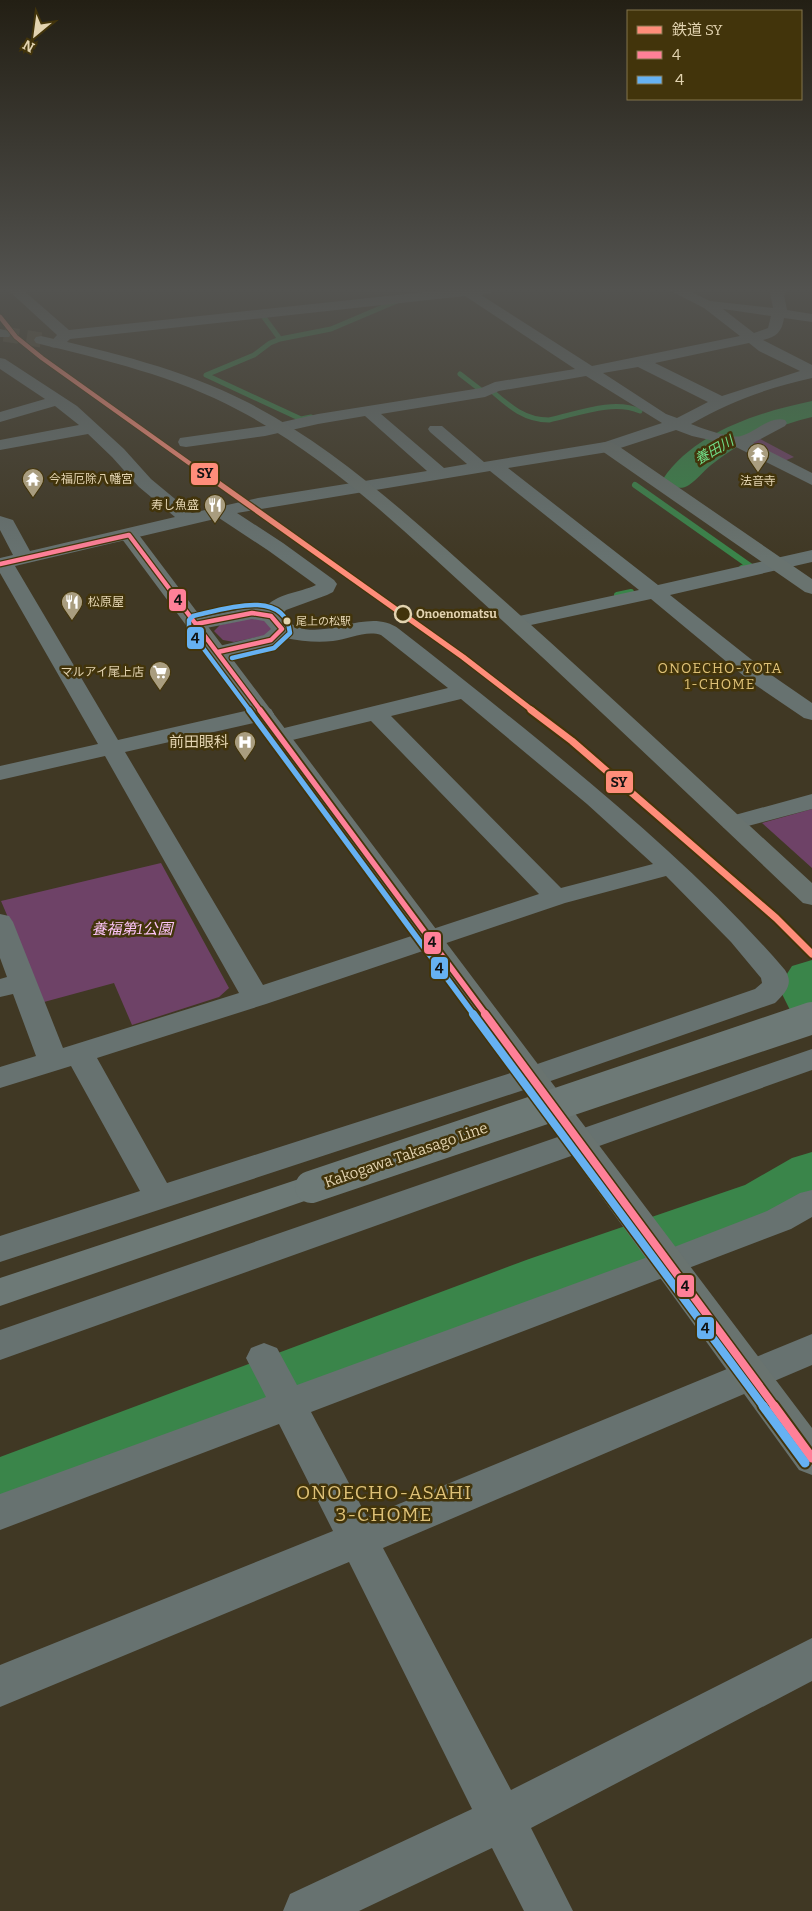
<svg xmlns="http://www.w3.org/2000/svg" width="812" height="1911" font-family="Bitter,'Noto Sans JP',serif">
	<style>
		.green { fill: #6e4267 }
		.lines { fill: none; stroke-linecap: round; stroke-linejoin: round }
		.stream-far1 { stroke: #3a854a; stroke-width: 5 }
		.stream { stroke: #3a854a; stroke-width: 6 }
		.river { fill: #3a854a; fill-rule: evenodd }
		.street-tunnel { stroke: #584f39; stroke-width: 15; stroke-dasharray: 15 8; stroke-linecap: butt }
		.street { fill: #677270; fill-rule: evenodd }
		.secondary { fill: #69736f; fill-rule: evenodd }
		.primary { fill: #6d7976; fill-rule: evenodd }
		.primary-bridge { stroke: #6d7976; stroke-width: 32 }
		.bus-1-far3-casing { stroke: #42340b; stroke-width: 7 }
		.bus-1-far2-casing { stroke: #42340b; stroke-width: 9 }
		.bus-1-far1-casing { stroke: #42340b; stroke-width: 11 }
		.bus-1-casing { stroke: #42340b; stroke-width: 13 }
		.bus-2-far3-casing { stroke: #42340b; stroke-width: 7 }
		.bus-2-far2-casing { stroke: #42340b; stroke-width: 9 }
		.bus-2-far1-casing { stroke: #42340b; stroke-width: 11 }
		.bus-2-casing { stroke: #42340b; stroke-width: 13 }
		.bus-1-far3 { stroke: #ff8098; stroke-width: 4.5 }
		.bus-1-far2 { stroke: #ff8098; stroke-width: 5.5 }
		.bus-1-far1 { stroke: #ff8098; stroke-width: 8 }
		.bus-1 { stroke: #ff8098; stroke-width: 9 }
		.bus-2-far3 { stroke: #66b1f2; stroke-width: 4.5 }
		.bus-2-far2 { stroke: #66b1f2; stroke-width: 5.5 }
		.bus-2-far1 { stroke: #66b1f2; stroke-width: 8 }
		.bus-2 { stroke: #66b1f2; stroke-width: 9 }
		.rail-1-far2-casing { stroke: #42340b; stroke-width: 6 }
		.rail-1-far1-casing { stroke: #42340b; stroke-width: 8 }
		.rail-1-casing { stroke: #42340b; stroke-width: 11 }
		.rail-1-far2 { stroke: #ff8d7a; stroke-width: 4.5 }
		.rail-1-far1 { stroke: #ff8d7a; stroke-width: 5.5 }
		.rail-1 { stroke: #ff8d7a; stroke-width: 7 }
		.stop-dot { fill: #42340b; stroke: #e2d3b0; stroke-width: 2.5 }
		.bus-dot { fill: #e2d3b0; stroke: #42340b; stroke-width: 2 }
		.labels { text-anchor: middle; stroke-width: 5; stroke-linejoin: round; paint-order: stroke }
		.far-bus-label { font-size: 11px; fill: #e2d3b0; stroke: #42340b; text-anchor: start }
		.far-poi-label { font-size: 12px; fill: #e2d3b0; stroke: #42340b; text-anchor: start }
		.far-stop-label { font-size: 12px; font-weight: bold; fill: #e2d3b0; stroke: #42340b; text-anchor: start }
		.far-water-label { font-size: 14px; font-style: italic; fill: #70dd88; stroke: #42340b }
		.far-neighbourhood-label { font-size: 14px; letter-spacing: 1px; fill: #dec177; stroke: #42340b }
		.poi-label { font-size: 15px; fill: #e2d3b0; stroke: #42340b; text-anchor: end }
		.park-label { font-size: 15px; font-style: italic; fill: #fdc4f8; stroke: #42340b }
		.street-label { font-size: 15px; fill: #e2d3b0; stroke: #42340b }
		.near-neighbourhood-label { font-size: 19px; letter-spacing: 1px; fill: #dec177; stroke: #42340b }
		.line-badge { stroke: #42340b; stroke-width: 2 }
		.pale-badge-label { font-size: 14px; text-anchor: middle; font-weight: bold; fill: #111 }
	</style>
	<rect width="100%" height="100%" fill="#403824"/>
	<path class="green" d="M760,439l34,18 -10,4 -36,-17z
		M252,618l10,1 12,10 -3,5 -37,8 -11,-2 -9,-9 6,-6z
		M812,809v59l-50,-45z
		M161,863l68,125 -10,9 -87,28 -18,-42 -70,19 -43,-101z"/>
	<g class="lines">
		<path class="stream-far1" d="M263,316l17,23
			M460,374l22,17
			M493,392c17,15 32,28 56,28 28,-6 64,-21 91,-9
			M311,417l-10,2 -95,-44 48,-20 16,-12 10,-4 51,-10 66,-28"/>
		<path class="stream" d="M635,485l115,81 -8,2
			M617,595l14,-3"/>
		<path class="river" d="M812,401v16c-34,8 -69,23 -97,45 -9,6 -17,17 -26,23 -7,5 -15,2 -22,1l-4,-7c32,-47 96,-67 149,-78z
			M812,960v63l-18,-5 -13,-26 4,-15 7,-11z
			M812,1152v48l-27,15 -214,78 -571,225v-61l529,-198 216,-74 47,-27z"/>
		<path class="street-tunnel" d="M4,334l37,6"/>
		<path class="street" d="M8,290h15l46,40 375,-40h48l-1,3 -10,2 111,71 148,-30 -36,-28 -35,-18h18l23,11 63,7 -3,-15 2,-3h16l-4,5 3,15 25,4v8l-28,-4c-2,14 -8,19 -21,22l49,25v13c-42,9 -83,24 -121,46 10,4 40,15 50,12 15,-4 28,-20 44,-16l2,3 -2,3 -32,17 59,30v12l-80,-40 -40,-9 -16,-6 -68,22 -100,16 150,117 154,-35v12l-142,33 97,77 45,31v17l-8,-2 -53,-36 -100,-83 -134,29 -7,-2 -3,-4 3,-4 129,-28 -149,-119 -253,42 46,30 51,37 3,4 -4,8 -6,3 -41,15 -5,5c33,38 83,-12 118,14 48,37 95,75 142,113 86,71 171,143 244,228 9,14 1,22 -10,33l-233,81 -542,178v-26l140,-45 -69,-125 -71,22v-21l36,-11 -23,-62 -13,3v-18l7,-2 -7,-19v-44l9,2 4,6 50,126 176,-55 -134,-237 -105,24v-14l98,-22 -98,-171v-15l13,-3 -13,-25v-14l13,4 17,31 145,-34 -36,-30 -27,-30 -24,-23 -88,16v-10l79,-15 -24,-19 -55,16v-10l45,-13 -45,-30v-11l5,1 72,47 47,43 27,30 41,34 66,-15 169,-27 -62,-55 -47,8 -53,12 -79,11 -6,-1 -2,-4 2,-4 85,-12 53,-12 163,-26 14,-6 80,-13 -110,-73 -395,43c-6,6 -10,10 -19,8l-2,-3 8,-9zM723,309l48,7 -3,12 -14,5zM749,343l10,8 41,20 -78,25 -67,-33zM638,367l70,35 -31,16 -11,-4 -63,-41zM586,376l76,47 -57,19 -121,20 -42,-36h-12l-2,3 2,3 37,32 -23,4 -63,-54 104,-17 14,-6zM219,518l50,33 47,34c-17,8 -40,8 -52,24l-12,-2 -63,13 -3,4 3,4 7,2 56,-11 12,2 7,8 -7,6 -53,13 -4,4 4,4 7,2 60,-14 7,-6c16,3 32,5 48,3 16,-2 33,-11 48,-6l67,53 -176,43 -3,5 3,5 8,2 91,-22 168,173 -276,91 -138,-233 146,-33 3,-5 -3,-5 -8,-2 -145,33 -103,-174zM461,699l126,105 66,60 -92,24 -170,-172zM666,876l65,66 30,36 1,5 -7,6 -235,81 -353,113 -70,-125 169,-54 299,-101z
			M812,794v15l-79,21 -9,-2 -3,-5 3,-5z
			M812,1049v21l-812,290v-30z
			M812,1190v27l-21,12 -480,183 56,105 445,-183v31l-429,183 128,242 301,-152v43l-281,147 42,83h-49l-32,-63 -133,63h-76l7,-17 182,-85 -123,-247 -349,145v-42l333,-134 -54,-107 -279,106v-36l266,-97 -20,-39 5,-10 13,-5 13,5 20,37 359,-131 111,-43 33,-18z"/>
		<path class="secondary" d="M0,329l9,2 2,3 -2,3h-9z
			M41,336c70,16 141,33 206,66 92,47 168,120 245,188 108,96 213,195 320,293v22l-9,-2c-107,-101 -213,-203 -322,-302 -76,-69 -151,-143 -243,-191 -63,-34 -133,-50 -202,-67l-2,-3 2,-3z
			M608,442l6,1 198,136v15l-7,-2 -203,-141 -2,-4 2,-4z
			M129,529l7,2 676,897v47l-13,-5 -527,-729 -150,-202 -2,-4 2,-4z"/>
		<path class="primary" d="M311,1175l11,4 5,8 -5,8 -322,111v-28z"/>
		<path class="primary-bridge" d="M311,1187l501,-169"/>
		<g class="bus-1-far3-casing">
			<path id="bus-1-far3" d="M0,564l129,-29 132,176
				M196,624l56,-11 19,3 11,13 -11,11 -53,12"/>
		</g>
		<g class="bus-1-far2-casing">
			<path id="bus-1-far2" d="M260,710l226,305"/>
		</g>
		<g class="bus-1-far1-casing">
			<path id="bus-1-far1" d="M485,1014l290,393"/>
		</g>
		<g class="bus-1-casing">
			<path id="bus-1" d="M774,1406l38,52"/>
		</g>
		<g class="bus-2-far3-casing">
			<path id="bus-2-far3" d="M232,658l42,-10 16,-15c-5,-46 -69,-23 -97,-17l-4,4v9l61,82"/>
		</g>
		<g class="bus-2-far2-casing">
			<path id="bus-2-far2" d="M249,710l225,305"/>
		</g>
		<g class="bus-2-far1-casing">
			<path id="bus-2-far1" d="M473,1014l291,393"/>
		</g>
		<g class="bus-2-casing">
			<path id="bus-2" d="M763,1406l42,57"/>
		</g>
		<use href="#bus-1-far3" class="bus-1-far3"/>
		<use href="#bus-1-far2" class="bus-1-far2"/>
		<use href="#bus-1-far1" class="bus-1-far1"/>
		<use href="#bus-1" class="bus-1"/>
		<use href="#bus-2-far3" class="bus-2-far3"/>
		<use href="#bus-2-far2" class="bus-2-far2"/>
		<use href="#bus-2-far1" class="bus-2-far1"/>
		<use href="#bus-2" class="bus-2"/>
		<g class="rail-1-far2-casing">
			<path id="rail-1-far2" d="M0,317l16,20 26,21 164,117"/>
		</g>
		<g class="rail-1-far1-casing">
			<path id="rail-1-far1" d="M204,473l259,184 70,54"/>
		</g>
		<g class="rail-1-casing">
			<path id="rail-1" d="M531,710l41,31 204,177 36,36"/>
		</g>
		<use href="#rail-1-far2" class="rail-1-far2"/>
		<use href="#rail-1-far1" class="rail-1-far1"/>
		<use href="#rail-1" class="rail-1"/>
	</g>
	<linearGradient id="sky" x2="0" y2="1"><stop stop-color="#231f14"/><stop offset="0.52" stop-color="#535350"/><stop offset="1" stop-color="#535350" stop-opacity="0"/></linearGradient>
	<rect width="812" height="558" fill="url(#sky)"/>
	<defs>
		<g id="temple-pin" transform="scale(1.125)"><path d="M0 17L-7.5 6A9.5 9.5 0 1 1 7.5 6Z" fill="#a99d7f" stroke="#42340b"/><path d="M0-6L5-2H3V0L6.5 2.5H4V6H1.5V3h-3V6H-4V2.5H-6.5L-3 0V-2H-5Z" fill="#fff"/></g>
		<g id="restaurant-pin" transform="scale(1.125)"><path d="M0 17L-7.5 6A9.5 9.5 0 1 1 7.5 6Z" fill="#a99d7f" stroke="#42340b"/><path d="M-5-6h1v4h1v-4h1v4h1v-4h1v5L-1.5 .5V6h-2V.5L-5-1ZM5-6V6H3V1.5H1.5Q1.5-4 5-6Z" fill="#fff"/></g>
		<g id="supermarket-pin" transform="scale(1.125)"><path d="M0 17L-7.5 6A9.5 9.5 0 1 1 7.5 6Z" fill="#a99d7f" stroke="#42340b"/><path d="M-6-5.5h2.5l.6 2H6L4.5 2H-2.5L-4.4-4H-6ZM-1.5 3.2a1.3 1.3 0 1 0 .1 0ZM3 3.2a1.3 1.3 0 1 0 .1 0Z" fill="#fff"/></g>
		<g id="hospital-pin" transform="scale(1.125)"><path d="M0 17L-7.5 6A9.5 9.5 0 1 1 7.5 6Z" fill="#a99d7f" stroke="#42340b"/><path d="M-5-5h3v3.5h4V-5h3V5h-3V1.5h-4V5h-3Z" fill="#fff"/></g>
	</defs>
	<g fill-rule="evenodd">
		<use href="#temple-pin" x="758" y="454"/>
		<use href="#temple-pin" x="33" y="479"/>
		<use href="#restaurant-pin" x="215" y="505"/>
		<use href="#restaurant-pin" x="72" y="602"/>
		<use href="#supermarket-pin" x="160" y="672"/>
		<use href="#hospital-pin" x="245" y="742"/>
	</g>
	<circle class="stop-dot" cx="403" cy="614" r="8"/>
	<circle class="bus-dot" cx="287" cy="621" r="4.5"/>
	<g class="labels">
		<g class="far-bus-label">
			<text x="296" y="625">尾上の松駅</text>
		</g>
		<g class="far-poi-label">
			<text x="49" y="483">今福厄除八幡宮</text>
			<text x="758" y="485" text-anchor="middle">法音寺</text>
			<text x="199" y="509" text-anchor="end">寿し魚盛</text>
			<text x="88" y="606">松原屋</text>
			<text x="144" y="676" text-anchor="end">マルアイ尾上店</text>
		</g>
		<g class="far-stop-label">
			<text x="416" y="618">Onoenomatsu</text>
		</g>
		<g class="far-water-label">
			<text transform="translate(714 450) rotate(-30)" y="5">養田川</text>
		</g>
		<g class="far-neighbourhood-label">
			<text x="720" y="673">ONOECHO-YOTA<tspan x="720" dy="16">1-CHOME</tspan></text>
		</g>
		<g class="poi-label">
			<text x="229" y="747">前田眼科</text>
		</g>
		<g class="park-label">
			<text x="132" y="934">養福第1公園</text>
		</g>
		<g class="street-label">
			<text transform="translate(406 1155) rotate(-19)" y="5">Kakogawa Takasago Line</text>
		</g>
		<g class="near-neighbourhood-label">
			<text x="384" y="1499">ONOECHO-ASAHI<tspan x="384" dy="22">3-CHOME</tspan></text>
		</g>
	</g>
	<g class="line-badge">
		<rect x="190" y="462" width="29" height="24" rx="5" fill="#ff8d7a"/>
		<rect x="168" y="588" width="19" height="24" rx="5" fill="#ff8098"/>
		<rect x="186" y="626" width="19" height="24" rx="5" fill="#66b1f2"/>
		<rect x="605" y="770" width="29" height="24" rx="5" fill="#ff8d7a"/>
		<rect x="423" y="931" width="19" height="24" rx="5" fill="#ff8098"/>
		<rect x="430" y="956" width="19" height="24" rx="5" fill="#66b1f2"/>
		<rect x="676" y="1274" width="19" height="24" rx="5" fill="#ff8098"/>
		<rect x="696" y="1316" width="19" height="24" rx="5" fill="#66b1f2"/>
	</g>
	<g class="pale-badge-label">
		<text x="205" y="478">SY</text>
		<text x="178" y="605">4</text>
		<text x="195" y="643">４</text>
		<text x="619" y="787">SY</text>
		<text x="432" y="947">4</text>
		<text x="439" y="973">４</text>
		<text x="685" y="1291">4</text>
		<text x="705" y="1333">４</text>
	</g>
	<rect x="627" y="10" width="175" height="90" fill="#42340b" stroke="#82744d"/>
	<rect x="637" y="26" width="25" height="8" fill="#ff8d7a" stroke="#82744d"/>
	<text x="672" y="35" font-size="15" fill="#e2d3b0">鉄道 SY</text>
	<rect x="637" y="51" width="25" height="8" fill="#ff8098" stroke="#82744d"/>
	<text x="672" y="60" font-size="15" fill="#e2d3b0">4</text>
	<rect x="637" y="76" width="25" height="8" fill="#66b1f2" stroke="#82744d"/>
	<text x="672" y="85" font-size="15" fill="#e2d3b0">４</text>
	<g transform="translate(35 35) rotate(209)" stroke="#42340b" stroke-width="4" paint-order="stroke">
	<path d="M0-4L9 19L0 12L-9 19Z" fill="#e2d3b0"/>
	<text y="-8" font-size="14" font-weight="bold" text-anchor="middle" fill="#e2d3b0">N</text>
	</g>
</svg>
